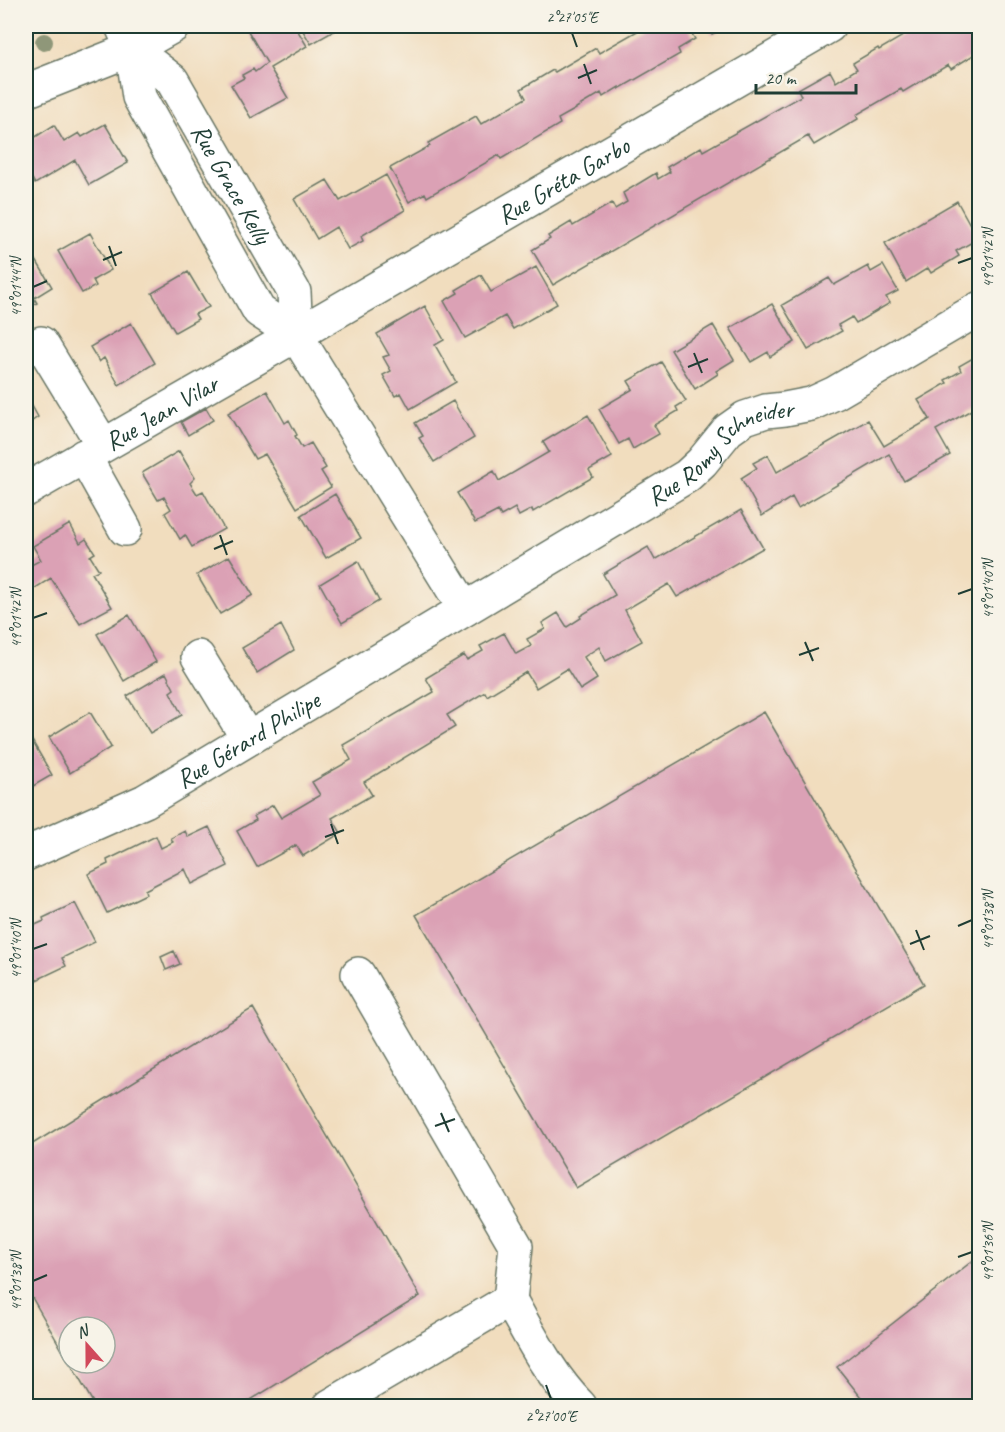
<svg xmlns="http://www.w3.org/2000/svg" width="1005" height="1432" font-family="Caveat,sans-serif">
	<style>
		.building { fill: #dba1b5 }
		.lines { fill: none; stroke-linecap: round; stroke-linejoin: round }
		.minor-casing { stroke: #687564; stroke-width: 36 }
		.minor { stroke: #fff; stroke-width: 33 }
		.tree { fill: #8f9779 }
		.ticks { fill: none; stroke: #1f3d34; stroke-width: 2 }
		.labels { text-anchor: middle; stroke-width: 4.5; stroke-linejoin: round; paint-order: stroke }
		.street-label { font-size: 26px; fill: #1f3d34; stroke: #f7f3e8 }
		.neatline { fill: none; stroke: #1f3d34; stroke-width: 2 }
		.ticks-label { font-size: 15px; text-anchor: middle; fill: #1f3d34 }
	</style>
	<rect width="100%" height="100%" fill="#f7f3e8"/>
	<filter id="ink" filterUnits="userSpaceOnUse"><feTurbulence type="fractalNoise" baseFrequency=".0167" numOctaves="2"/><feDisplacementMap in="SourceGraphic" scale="12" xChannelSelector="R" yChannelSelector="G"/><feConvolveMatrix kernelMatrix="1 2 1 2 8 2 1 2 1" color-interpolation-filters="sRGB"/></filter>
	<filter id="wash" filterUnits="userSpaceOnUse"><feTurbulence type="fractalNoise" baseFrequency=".008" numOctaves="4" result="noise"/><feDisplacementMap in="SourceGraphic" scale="24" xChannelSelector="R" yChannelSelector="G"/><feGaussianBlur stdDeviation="1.35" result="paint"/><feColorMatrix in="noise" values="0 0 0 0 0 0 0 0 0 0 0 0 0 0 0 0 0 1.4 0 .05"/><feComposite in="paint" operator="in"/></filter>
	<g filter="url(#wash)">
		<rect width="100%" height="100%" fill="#f1ddbe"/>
		<g id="blocks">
			<path class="building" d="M257,26h7l1,2 4,-2h26l12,20 -37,22 18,30 -37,20 -20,-33 13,-7 -2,-3 11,-6 2,3 12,-9 -19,-32z
				M300,26h43l-32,18z
				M646,26h41l8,13 -17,10 2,5 -61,35v-2l-16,10 -2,-4 -25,15v1l-18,10 2,5 -59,35 -2,-4 -72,42 -2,-4 -16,9 -19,-34 40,-22 -2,-3 48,-27 5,8 45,-26 -5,-9 32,-19 2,2 41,-24 3,5z
				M707,26h21l-16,8z
				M909,26h16l5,7 13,-7h37v25l-29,18 -3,-4 -45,27 -2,-3 -45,26 2,4 -44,26 -6,-9 -255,149 -21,-35 18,-11 -2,-3 23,-14 2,4 39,-23 3,6 12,-7 -4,-9 33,-20 2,6 12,-7 -3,-5 34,-20 2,4 98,-55 -3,-7 32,-18 6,11 21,-13 -4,-6 25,-15 1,2 24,-14 -2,-5z
				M105,124l23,39 -39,22 -14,-25 -40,24 -9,-17v-24l28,-18 10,17 15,-9 3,4z
				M386,175l19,35 -44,26 2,5 -15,8 -12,-22 -19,12 -23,-40 33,-19 13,21z
				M957,201l21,38 -22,12 3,5 -28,17 -3,-5 -22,14 -21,-39z
				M90,233l21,37 -18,10 3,6 -14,7 -24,-42z
				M30,250l22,37 -18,11 3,5 -11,7v-57z
				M883,265l15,26 -12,6 4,6 -34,20 -4,-6 -14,8 4,6 -34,19 -26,-45 47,-27 5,7 34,-19 3,6z
				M536,267l21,37 -44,25 -8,-13 -40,22 -21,-37 14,-8 -2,-3 25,-15 10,17z
				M188,272l21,35 -14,7 3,5 -23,13 -23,-39z
				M772,304l23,38 -25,15 -2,-5 -17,10 -21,-34z
				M425,306l19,34 -9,5 21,37 -46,27 -9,-16 -6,3 -12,-21 8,-4 -8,-14 6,-2 -12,-21z
				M131,323l24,40 -36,22 -15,-27 -5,4 -9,-15z
				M713,325l21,35 -18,11 2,3 -23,15 -24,-39z
				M980,354v51l-44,25 14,25 -46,26 -15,-27 -91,54 -6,-11 -30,19 -21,-38 16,-10 -4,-5 15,-8 9,17 91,-52 16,26 46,-27 -12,-19 29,-17 -2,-3 16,-9 -2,-5z
				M661,362l25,39 -10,6 2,4 -24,14 5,9 -26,15 -5,-10 -9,5 -20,-35 34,-20 -5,-8z
				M267,391l18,32 4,-3 8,15 -2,1 7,12 9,-5 15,25 -5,3 10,16 -34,21 -32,-54 -10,5 -27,-46z
				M26,395l12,22 -12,8z
				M453,401l21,37 -40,24 -15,-24 4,-2 -8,-13z
				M206,408l7,12 -25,15 -7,-13z
				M588,415l24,42 -23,13 4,7 -60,35 -1,-3 -13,7 -4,-8 -14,8 -3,-5 -23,12 -18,-30 37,-22 5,10 50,-29 -6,-10z
				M179,451l16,27 -5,5 7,11 6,-3 21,38 -32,18 -7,-12 -5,4 -15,-26 6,-4 -7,-12 -6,3 -16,-27z
				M335,494l26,44 -35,20 -25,-43z
				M741,510l22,38 -86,49 -8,-13 -44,26 17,31 -36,20 -7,-14 -15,10 13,22 -17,11 -13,-21 -31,19 -10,-16 -39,24 -2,-4 -38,23 8,12 -91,55 8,13 -40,23 9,15 -38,23 -7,-11 -39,22 -20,-36 19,-11 -2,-4 19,-11 8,13 39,-23 -8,-13 39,-22 -8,-15 91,-53 -8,-14 38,-23 3,5 16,-9 -3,-5 24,-13 12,21 15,-8 -4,-7 18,-10 -3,-6 16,-10 9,14 14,-9 -1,-2 35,-21 -12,-21 45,-27 7,13z
				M70,524l10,19 6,-4 9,14 -5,3 9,14 -7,3 20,34 -32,17 -29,-46 -25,16v-19l4,-3 -3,-5 14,-7 -8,-14z
				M229,556l24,39 -33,19 -23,-39z
				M358,561l21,40 -37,22 -22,-39z
				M129,615l27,47 -32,19 -27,-47z
				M281,625l13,25 -37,23 -15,-25z
				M166,673l8,16 -4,3 12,23 -32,18 -23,-37z
				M90,712l21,35 -41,26 -21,-36z
				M764,712l160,272 -348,204 -160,-273z
				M31,739l21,36 -26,15 4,6 -4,2v-56z
				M209,827l19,39 -36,18 -7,-15 -40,21 1,4 -39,19 -19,-39 20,-10 -1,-4 49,-24 5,12 12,-6 -2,-4 14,-7 3,6z
				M75,903l20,39 -33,16 4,8 -40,19v-56l18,-8 -1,-3z
				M174,951l6,13 -14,6 -5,-13z
				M253,1008l167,288 -179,110h-146l-25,-43h35v-36h-36v35l-43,-75v-139z
				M980,1255v151h-112l-31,-39z"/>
		</g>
	</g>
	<g filter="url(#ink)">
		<use href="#blocks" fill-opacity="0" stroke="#687564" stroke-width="1.5"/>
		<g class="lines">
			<g class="minor-casing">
				<g id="minor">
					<path d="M122,26l10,23 7,48 120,214 37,24 169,274"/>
					<path id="s1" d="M132,49l40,31 122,212 2,43"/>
					<path d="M26,91l106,-42 41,-23"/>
					<path d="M41,343l62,102"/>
					<path d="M84,456l41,73"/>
					<path id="s2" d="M26,490l270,-155 533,-309"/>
					<path d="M198,657l50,82"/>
					<path id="s3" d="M26,854l119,-53 542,-325 15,-14 26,-32 17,-12 21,-7 19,-2 26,-5 24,-11 145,-85"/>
					<path d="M358,974l158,272 -6,54"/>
					<path d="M330,1406l180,-106c21,37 40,76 70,106"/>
				</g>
			</g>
			<use href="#minor" class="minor"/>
		</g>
		<circle class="tree" cx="44" cy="42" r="9"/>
	</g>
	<path class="ticks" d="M572,33l5,14M584,64l7,20M578,78l19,-8M109,246l7,20M103,260l19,-8M958,263l14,-5M33,287l14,-6M694,353l8,20M688,367l20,-8M220,535l7,20M214,549l19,-8M958,594l14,-5M33,618l14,-5M805,642l8,19M799,655l20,-7M331,824l7,20M325,837l19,-7M958,926l14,-6M916,930l8,20M910,944l20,-8M33,949l14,-5M441,1113l8,19M435,1126l20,-7M958,1257l14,-5M33,1281l14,-6M546,1385l5,14"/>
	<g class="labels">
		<g class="street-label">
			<text dy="9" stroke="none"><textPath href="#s2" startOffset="620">Rue Gréta Garbo</textPath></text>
			<text dy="9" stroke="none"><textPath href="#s1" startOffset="170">Rue Grace Kelly</textPath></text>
			<text dy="9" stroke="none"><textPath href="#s2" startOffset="156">Rue Jean Vilar</textPath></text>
			<text dy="9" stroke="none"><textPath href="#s3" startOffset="806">Rue Romy Schneider</textPath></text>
			<text dy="9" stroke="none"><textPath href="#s3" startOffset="250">Rue Gérard Philipe</textPath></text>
		</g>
	</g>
	<rect width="1005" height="1432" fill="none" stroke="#f7f3e8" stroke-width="66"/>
	<g transform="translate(87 1345) rotate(339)"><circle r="28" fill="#f7f3e8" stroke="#a1aaa0" stroke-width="1.5"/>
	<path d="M0-4.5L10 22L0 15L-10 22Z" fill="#d1495b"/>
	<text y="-9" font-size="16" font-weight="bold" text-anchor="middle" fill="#1f3d34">N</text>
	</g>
	<path d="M756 84v9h100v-9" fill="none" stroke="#1f3d34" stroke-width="3"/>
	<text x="765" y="84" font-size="18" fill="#1f3d34" stroke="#f7f3e8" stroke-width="4.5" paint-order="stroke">20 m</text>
	<rect x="33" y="33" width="939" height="1366" class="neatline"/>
	<g class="ticks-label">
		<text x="572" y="22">2°27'05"E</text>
		<text transform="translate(988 258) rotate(-90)" y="5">49°01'42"N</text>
		<text transform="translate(16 287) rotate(-90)" y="5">49°01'44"N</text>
		<text transform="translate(988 589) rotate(-90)" y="5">49°01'40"N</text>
		<text transform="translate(16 618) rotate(-90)" y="5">49°01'42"N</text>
		<text transform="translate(988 920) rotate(-90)" y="5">49°01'38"N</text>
		<text transform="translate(16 949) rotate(-90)" y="5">49°01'40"N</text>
		<text transform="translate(988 1252) rotate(-90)" y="5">49°01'36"N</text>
		<text transform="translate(16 1281) rotate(-90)" y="5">49°01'38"N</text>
		<text x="551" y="1421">2°27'00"E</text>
	</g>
</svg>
